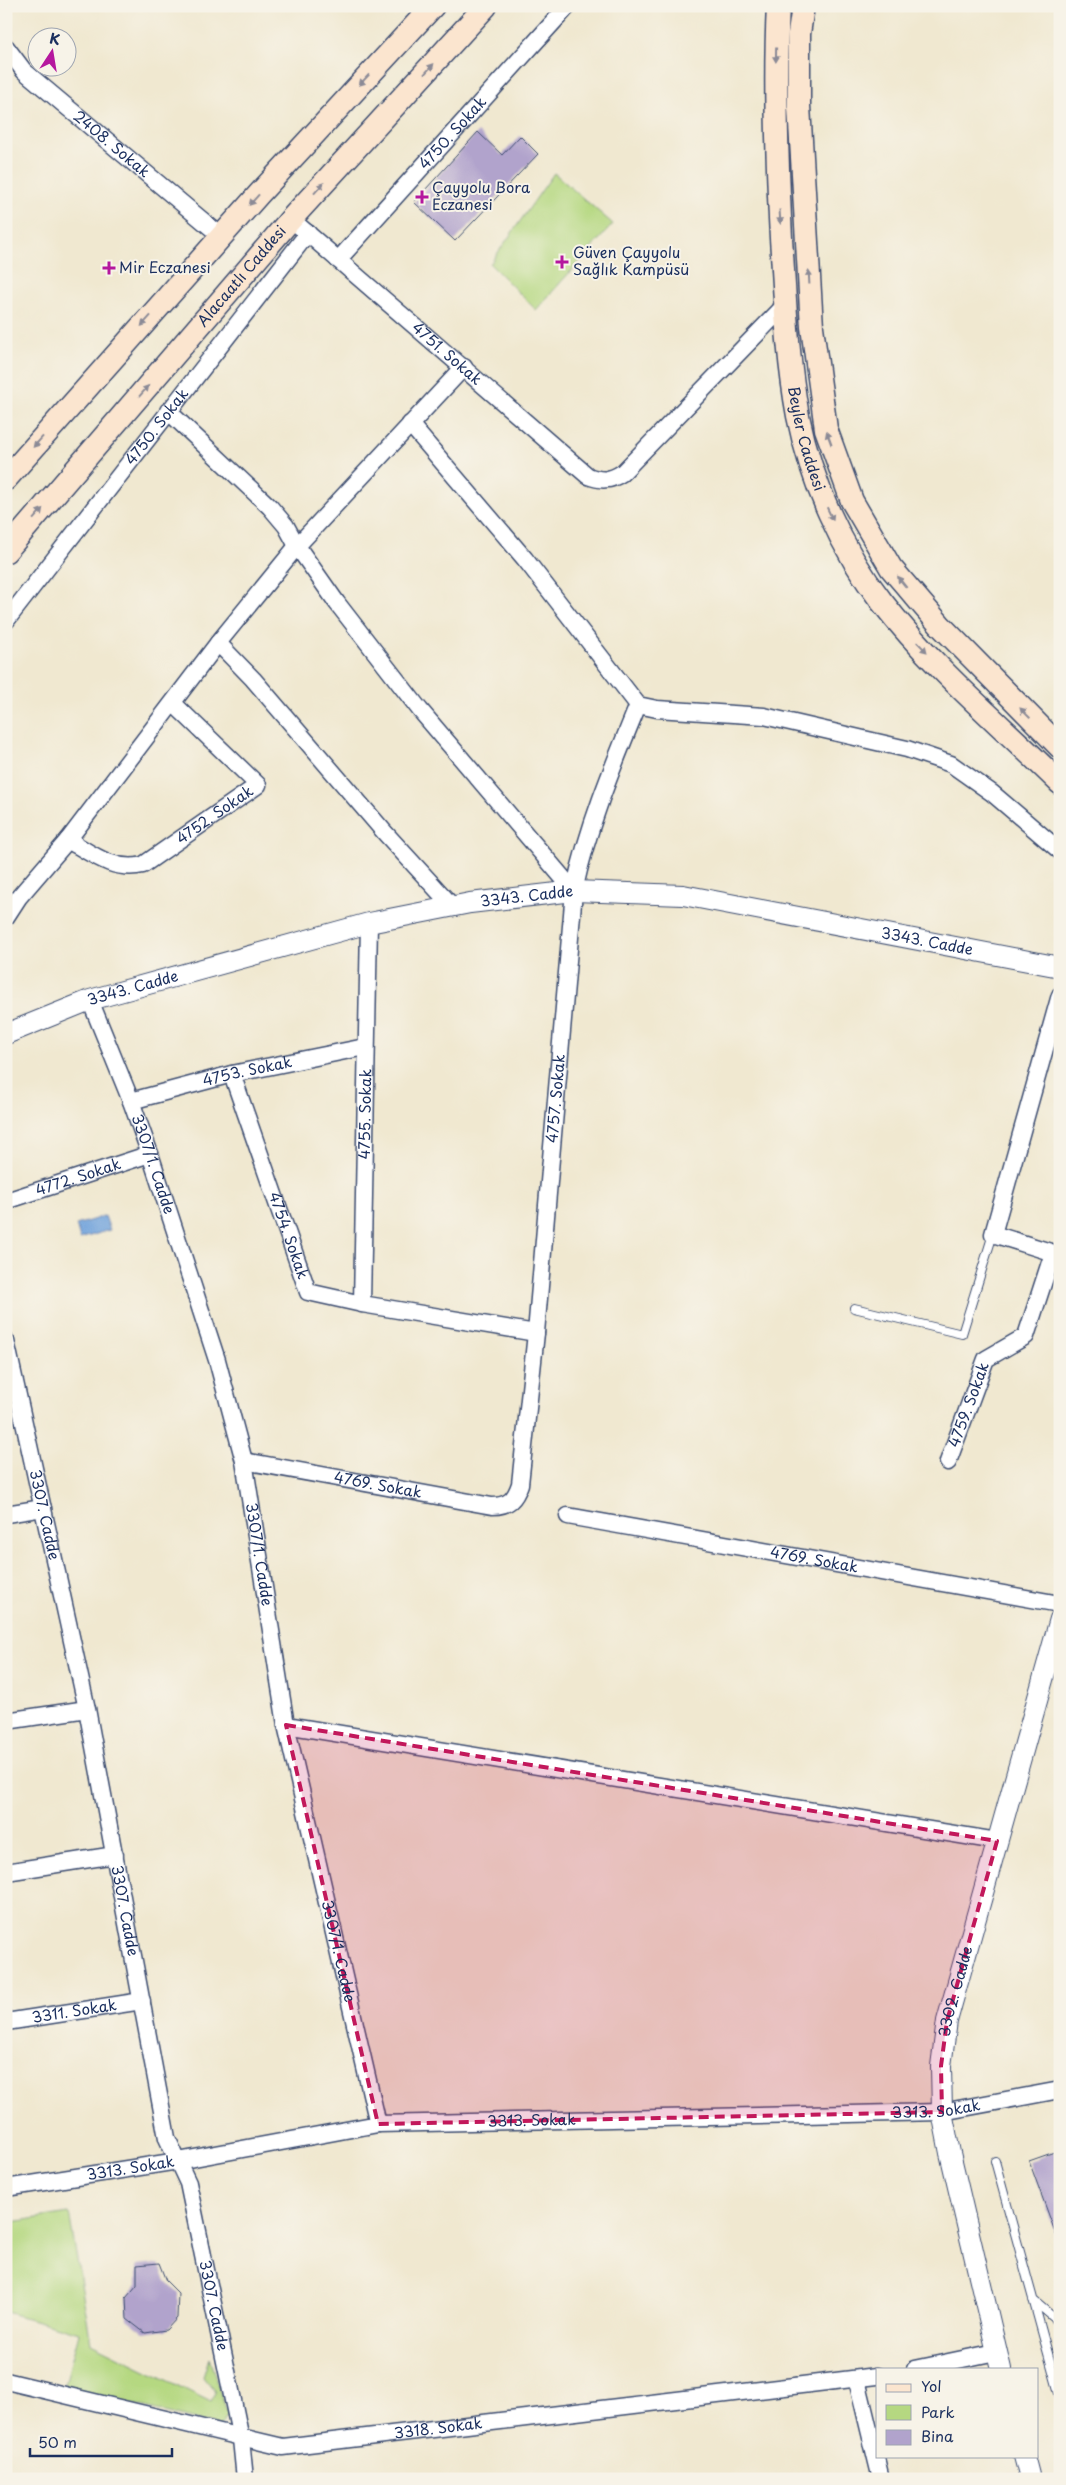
<svg xmlns="http://www.w3.org/2000/svg" width="1066" height="2485" font-family="'Playpen Sans',sans-serif">
	<style>
		.green { fill: #b5d881; stroke: #688470 }
		.water { fill: #6fa2db; stroke: #45689c }
		.building { fill: #b1a3cc }
		.lines { fill: none; stroke-linecap: round; stroke-linejoin: round }
		.service-casing { stroke: #3b4b6f; stroke-width: 10 }
		.minor-casing { stroke: #3b4b6f; stroke-width: 19 }
		.tertiary-casing { stroke: #3b4b6f; stroke-width: 22 }
		.secondary-casing { stroke: #3b4b6f; stroke-width: 25 }
		.service { stroke: #fff; stroke-width: 8 }
		.minor { stroke: #fff; stroke-width: 16 }
		.tertiary { stroke: #fff; stroke-width: 20 }
		.secondary { stroke: #fbe5cf; stroke-width: 22 }
		.oneway { fill: #8b8a96 }
		.marked { fill: #c2185b; fill-opacity: 0.2; stroke: #c2185b; stroke-width: 4; stroke-dasharray: 10 6; stroke-linejoin: round }
		.poi-dot { fill: #b5179e; stroke: #f7f3e8; stroke-width: 2 }
		.labels { text-anchor: middle; stroke-width: 4; stroke-linejoin: round; paint-order: stroke }
		.street-label { font-size: 15px; fill: #1b2f5e; stroke: #f7f3e8 }
		.poi-label { font-size: 15px; fill: #1b2f5e; stroke: #f7f3e8; text-anchor: start }
	</style>
	<rect width="100%" height="100%" fill="#f7f3e8"/>
	<filter id="ink" filterUnits="userSpaceOnUse"><feTurbulence type="fractalNoise" baseFrequency=".02" numOctaves="2"/><feDisplacementMap in="SourceGraphic" scale="10" xChannelSelector="R" yChannelSelector="G"/><feConvolveMatrix kernelMatrix="1 2 1 2 8 2 1 2 1" color-interpolation-filters="sRGB"/></filter>
	<filter id="wash" filterUnits="userSpaceOnUse"><feTurbulence type="fractalNoise" baseFrequency=".0096" numOctaves="4" result="noise"/><feDisplacementMap in="SourceGraphic" scale="20" xChannelSelector="R" yChannelSelector="G"/><feGaussianBlur stdDeviation="1.12" result="paint"/><feColorMatrix in="noise" values="0 0 0 0 0 0 0 0 0 0 0 0 0 0 0 0 0 1.4 0 .05"/><feComposite in="paint" operator="in"/></filter>
	<g filter="url(#wash)">
		<rect width="100%" height="100%" fill="#f0e8d0"/>
		<path class="green" d="M554,173l59,51 -77,86 -46,-46z
			M69,2213l22,130 120,59 4,-10 -12,-15 6,-19 19,57 -8,11 -151,-38 -4,-4 14,-51 -73,-21v-89z"/>
		<path class="water" d="M105,1216l5,14 -30,9 -4,-14z"/>
		<g id="blocks">
			<path class="building" d="M478,132l24,23 18,-19 18,18 -83,87 -41,-39z
				M1060,2150v90h-2l-29,-79z
				M159,2263l7,18 12,12 -1,25 -11,12 -21,3 -18,-14 -1,-21 11,-13v-20z"/>
		</g>
	</g>
	<g filter="url(#ink)">
		<use href="#blocks" fill-opacity="0" stroke="#3b4b6f" stroke-width="1"/>
		<g class="lines">
			<g class="service-casing">
				<path id="service" d="M854,1308l108,26 31,-100
					M995,2161l65,236
					M1033,2300l27,23"/>
			</g>
			<g class="minor-casing">
				<g id="minor">
					<path id="s1" d="M6,47l18,24 197,165"/>
					<path id="s2" d="M291,219l297,257c13,5 22,5 34,-3l164,-169"/>
					<path id="s3" d="M338,260l230,-254"/>
					<path d="M168,411l102,96 16,19 11,20 40,57 83,107 154,181"/>
					<path d="M410,424l115,135 113,146 19,4 107,7 143,33 44,15 41,29 68,58"/>
					<path id="s4" d="M6,621l302,-388"/>
					<path d="M218,643l35,36 133,155 66,72"/>
					<path id="s5" d="M68,840c24,14 46,32 75,25l115,-80 -84,-81"/>
					<path d="M6,917l13,-20 49,-57 150,-197 79,-97 167,-179"/>
					<path d="M1060,995l-67,239 67,21"/>
					<path id="s6" d="M90,1000l41,101 19,53 67,206 27,101 42,264 92,399"/>
					<path id="s7" d="M232,1074l76,218 54,12 174,29"/>
					<path id="s8" d="M131,1101l101,-27 133,-27"/>
					<path id="s9" d="M6,1201l144,-47"/>
					<path id="s10" d="M362,1304l7,-381"/>
					<path id="s11" d="M6,1341l81,368 80,429 21,45 53,256 4,40"/>
					<path id="s12" d="M244,1461l248,45c17,0 23,-7 28,-22l16,-151 38,-442c14,-65 39,-125 64,-186"/>
					<path id="s13" d="M948,1462l38,-103 40,-23 27,-83"/>
					<path d="M6,1514l37,-6"/>
					<path id="s14" d="M568,1516l492,88"/>
					<path d="M6,1721l81,-12"/>
					<path d="M286,1725l711,116"/>
					<path d="M6,1872l109,-17"/>
					<path id="s15" d="M6,2022l136,-21"/>
					<path id="s16" d="M6,2188l172,-27 200,-37 564,-12 118,-22"/>
					<path d="M915,2369l81,-17"/>
					<path d="M857,2380l24,99"/>
					<path id="s17" d="M6,2381l277,66 594,-71"/>
				</g>
			</g>
			<g class="tertiary-casing">
				<g id="tertiary">
					<path id="s18" d="M6,1034l84,-34 279,-77 101,-20 104,-12 109,4 377,72"/>
					<path id="s19" d="M1001,2369l-51,-216 -8,-41 -1,-46 6,-45 113,-402"/>
					<path d="M1024,2456l6,23"/>
				</g>
			</g>
			<g class="secondary-casing">
				<g id="secondary">
					<path id="s20" d="M778,6c-4,77 -1,155 3,232 4,59 6,119 17,178 13,65 43,133 84,186 51,66 118,122 178,181"/>
					<path d="M803,6l-4,28v72l13,221 14,102 26,72 39,67 49,57 120,122"/>
					<path d="M6,479l253,-285 174,-188"/>
					<path id="s21" d="M6,551l285,-332 195,-213"/>
				</g>
			</g>
			<use href="#service" class="service"/>
			<use href="#minor" class="minor"/>
			<use href="#tertiary" class="tertiary"/>
			<use href="#secondary" class="secondary"/>
		</g>
		<defs><path id="oneway-solid" d="M-6-.8H1V-3.2L6.5 0L1 3.2V.8H-6Z" transform="scale(1.25)"/></defs>
		<g class="oneway">
			<use href="#oneway-solid" transform="translate(776 55) rotate(91)"/>
			<use href="#oneway-solid" transform="translate(429 69) rotate(-48)"/>
			<use href="#oneway-solid" transform="translate(364 80) rotate(133)"/>
			<use href="#oneway-solid" transform="translate(319 188) rotate(-48)"/>
			<use href="#oneway-solid" transform="translate(254 200) rotate(132)"/>
			<use href="#oneway-solid" transform="translate(780 217) rotate(86)"/>
			<use href="#oneway-solid" transform="translate(809 277) rotate(-93)"/>
			<use href="#oneway-solid" transform="translate(146 321) rotate(132)"/>
			<use href="#oneway-solid" transform="translate(144 391) rotate(-49)"/>
			<use href="#oneway-solid" transform="translate(829 438) rotate(-110)"/>
			<use href="#oneway-solid" transform="translate(38 442) rotate(132)"/>
			<use href="#oneway-solid" transform="translate(38 514) rotate(-49)"/>
			<use href="#oneway-solid" transform="translate(830 514) rotate(65)"/>
			<use href="#oneway-solid" transform="translate(902 582) rotate(-128)"/>
			<use href="#oneway-solid" transform="translate(922 647) rotate(46)"/>
			<use href="#oneway-solid" transform="translate(1025 713) rotate(-135)"/>
		</g>
	</g>
	<path class="marked" d="M286,1725l711,116 -50,180 -6,45 1,46 -564,12z"/>
	<g class="poi-dot">
		<path d="M419.5 189.5h5v5h5v5h-5v5h-5v-5h-5v-5h5z"/>
		<path d="M559.5 254.5h5v5h5v5h-5v5h-5v-5h-5v-5h5z"/>
		<path d="M106.5 260.5h5v5h5v5h-5v5h-5v-5h-5v-5h5z"/>
	</g>
	<g class="labels">
		<g class="street-label">
			<text dy="5" stroke="none"><textPath href="#s3" startOffset="171">4750. Sokak</textPath></text>
			<text dy="5" stroke="none"><textPath href="#s1" startOffset="144">2408. Sokak</textPath></text>
			<text dy="5" stroke="none"><textPath href="#s21" startOffset="362">Alacaatlı Caddesi</textPath></text>
			<text dy="5" stroke="none"><textPath href="#s2" startOffset="206">4751. Sokak</textPath></text>
			<text dy="5" stroke="none"><textPath href="#s4" startOffset="246">4750. Sokak</textPath></text>
			<text dy="5" stroke="none"><textPath href="#s20" startOffset="435">Beyler Caddesi</textPath></text>
			<text dy="5" stroke="none"><textPath href="#s5" startOffset="169">4752. Sokak</textPath></text>
			<text dy="5" stroke="none"><textPath href="#s18" startOffset="540">3343. Cadde</textPath></text>
			<text dy="5" stroke="none"><textPath href="#s18" startOffset="945">3343. Cadde</textPath></text>
			<text dy="5" stroke="none"><textPath href="#s18" startOffset="135">3343. Cadde</textPath></text>
			<text dy="5" stroke="none"><textPath href="#s8" startOffset="120">4753. Sokak</textPath></text>
			<text dy="5" stroke="none"><textPath href="#s12" startOffset="678">4757. Sokak</textPath></text>
			<text dy="5" stroke="none"><textPath href="#s10" startOffset="190">4755. Sokak</textPath></text>
			<text dy="5" stroke="none"><textPath href="#s6" startOffset="176">3307/1. Cadde</textPath></text>
			<text dy="5" stroke="none"><textPath href="#s9" startOffset="76">4772. Sokak</textPath></text>
			<text dy="5" stroke="none"><textPath href="#s7" startOffset="171">4754. Sokak</textPath></text>
			<text dy="5" stroke="none"><textPath href="#s13" startOffset="61">4759. Sokak</textPath></text>
			<text dy="5" stroke="none"><textPath href="#s12" startOffset="136">4769. Sokak</textPath></text>
			<text dy="5" stroke="none"><textPath href="#s11" startOffset="178">3307. Cadde</textPath></text>
			<text dy="5" stroke="none"><textPath href="#s6" startOffset="581">3307/1. Cadde</textPath></text>
			<text dy="5" stroke="none"><textPath href="#s14" startOffset="250">4769. Sokak</textPath></text>
			<text dy="5" stroke="none"><textPath href="#s11" startOffset="582">3307. Cadde</textPath></text>
			<text dy="5" stroke="none"><textPath href="#s6" startOffset="986">3307/1. Cadde</textPath></text>
			<text dy="5" stroke="none"><textPath href="#s19" startOffset="386">3302. Cadde</textPath></text>
			<text dy="5" stroke="none"><textPath href="#s15" startOffset="69">3311. Sokak</textPath></text>
			<text dy="5" stroke="none"><textPath href="#s16" startOffset="936">3313. Sokak</textPath></text>
			<text dy="5" stroke="none"><textPath href="#s16" startOffset="531">3313. Sokak</textPath></text>
			<text dy="5" stroke="none"><textPath href="#s16" startOffset="126">3313. Sokak</textPath></text>
			<text dy="5" stroke="none"><textPath href="#s11" startOffset="988">3307. Cadde</textPath></text>
			<text dy="5" stroke="none"><textPath href="#s17" startOffset="441">3318. Sokak</textPath></text>
		</g>
		<g class="poi-label">
			<text x="432" y="193">Çayyolu Bora<tspan x="432" dy="17">Eczanesi</tspan></text>
			<text x="573" y="258">Güven Çayyolu<tspan x="573" dy="17">Sağlık Kampüsü</tspan></text>
			<text x="119" y="273">Mir Eczanesi</text>
		</g>
	</g>
	<rect width="1066" height="2485" fill="none" stroke="#f7f3e8" stroke-width="25"/>
	<rect x="876" y="2368" width="162" height="90" fill="#f7f3e8" stroke="#9fa5b1"/>
	<rect x="886" y="2384" width="25" height="8" fill="#fbe5cf" stroke="#9fa5b1"/>
	<text x="921" y="2392" font-size="15" fill="#1b2f5e">Yol</text>
	<rect x="886" y="2405" width="25" height="15" fill="#b5d881" stroke="#9fa5b1"/>
	<text x="921" y="2418" font-size="15" fill="#1b2f5e">Park</text>
	<rect x="886" y="2430" width="25" height="15" fill="#b1a3cc" stroke="#9fa5b1"/>
	<text x="921" y="2442" font-size="15" fill="#1b2f5e">Bina</text>
	<g transform="translate(52 52) rotate(12)"><circle r="24" fill="#f7f3e8" stroke="#9fa5b1"/>
	<path d="M0-4L9 19L0 12L-9 19Z" fill="#b5179e"/>
	<text y="-8" font-size="14" font-weight="bold" text-anchor="middle" fill="#1b2f5e">K</text>
	</g>
	<path d="M30 2448v8h142v-8" fill="none" stroke="#1b2f5e" stroke-width="2.5"/>
	<text x="38" y="2448" font-size="15" fill="#1b2f5e" stroke="#f7f3e8" stroke-width="4" paint-order="stroke">50 m</text>
</svg>
